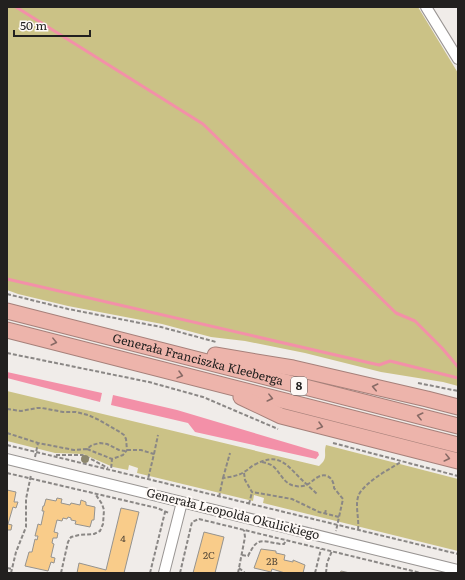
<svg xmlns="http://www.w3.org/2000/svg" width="465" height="580" font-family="Literata,serif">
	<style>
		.green { fill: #cbc286 }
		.water { fill: #f390a8 }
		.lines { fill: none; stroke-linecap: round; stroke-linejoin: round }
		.stream { stroke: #f390a8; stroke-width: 3 }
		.building { fill: #f9cc8a; stroke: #95938f }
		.minor-casing { stroke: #999593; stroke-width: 12 }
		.highway-casing { stroke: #a6807a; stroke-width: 17 }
		.path { stroke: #8a8785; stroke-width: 2; stroke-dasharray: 4 2; stroke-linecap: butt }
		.minor { stroke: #fff; stroke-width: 10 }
		.highway { stroke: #edb4ab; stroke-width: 15 }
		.tree { fill: #8c876d }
		.oneway { stroke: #886a65 }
		.labels { text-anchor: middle; stroke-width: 4; stroke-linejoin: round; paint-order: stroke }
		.number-label { font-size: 10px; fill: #584b3a }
		.shield { fill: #fef9f6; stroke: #646160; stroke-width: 1 }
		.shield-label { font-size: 11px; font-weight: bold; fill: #22201f }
		.street-label { font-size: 12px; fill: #22201f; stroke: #fef9f6 }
	</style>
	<rect width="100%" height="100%" fill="#f0ece9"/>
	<path class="green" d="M7,7h411l40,66v313l-15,-4 -62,-10 -76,-19 -60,-12 -34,-4 -49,-13 -94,-18 -50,-12 -11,-4z
		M7,391l312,75c10,-8 4,-12 7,-21l132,34v72l-195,-48 1,-5 -10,-3 -1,6 -116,-28 1,-5 -9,-3 -1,5 -15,-3 -30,-13 -28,-1 -48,-12z"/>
	<path class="water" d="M7,372l95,21 -2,9 -93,-24z
		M113,395l64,15 141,42 1,3 -3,4 -121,-27 -7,-9 -77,-18z"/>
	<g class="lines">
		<path class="stream" d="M16,7l187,117 193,189 19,8 27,27 16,19
			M7,279l372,86 11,-4 68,17"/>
	</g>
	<path class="building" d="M7,490l9,2 -2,10h4l-2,6 -3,-1 -5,17 4,1 -1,5h-4z
		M57,498l5,1 -1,4 9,2 1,-2 9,2 1,-5 5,2v3l9,2 -1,13h-2l-2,7 -15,-3 1,-3 -5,-1v-2l-3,-1 -1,2 -4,-1 -1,3 -5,-1 -3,12 4,1 -1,5h-4l-1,5 2,1 -3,13 4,1 -1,5 -3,-1 -3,9 -23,-5 4,-14h3l3,-13 2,1 1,-4h-3l3,-12 3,1 3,-14h-2l1,-5h1l2,-7 10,2z
		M121,508l18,4 -15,61h-47l2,-10 27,7z
		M204,532l20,5 -9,36h-22z
		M261,549l15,2v2l9,2 -1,5 9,2v-2l12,5 -2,8h-18l-13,-4 -1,3 -17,-4z
		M341,571l9,2h4h-14z"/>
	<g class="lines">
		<g class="minor-casing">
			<path id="minor" d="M426,7l32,52
				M7,459l451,111
				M164,573l18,-71"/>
		</g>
		<g class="highway-casing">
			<g id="highway">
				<path id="s1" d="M7,311l451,115"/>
				<path d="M7,330l451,115"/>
				<path d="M215,355l78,13 134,31 31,8"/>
				<path d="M241,397l40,19 177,45"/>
			</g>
		</g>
		<path class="path" d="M7,294l61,15 93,18 55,15
			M7,353l142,29 54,15 75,32
			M418,383l40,8
			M7,409l14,2 16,-3h5l21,4h13l12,3 11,5 21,12 4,3 2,4 1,11 -4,5 -11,4 -1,11
			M7,433l31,10
			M333,443l125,33
			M7,445l451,109
			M87,449l25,10
			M127,450h14l13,4 -6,25
			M154,454l4,-19
			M56,455h26l7,3 19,10
			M35,457l3,-14 36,7 13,-1 5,-4 8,-2 7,1 12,6 6,1
			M262,462c4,1 8,2 11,4 8,7 11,19 23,20 3,1 10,0 12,-2 4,-2 6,-5 10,-7 9,-5 16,2 16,11l9,11 -4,18
			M7,473l150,35 12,5
			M244,473l1,7 7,12 40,7 27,13 20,5 -3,14
			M223,478l7,-25
			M219,497l4,-19c7,-1 15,-2 21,-6 4,-2 6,-5 10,-7 24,-13 31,-2 47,14 5,5 11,10 16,15
			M249,504l3,-12
			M325,514l1,-5
			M358,530c1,-8 -1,-16 -1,-25 0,-5 1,-11 5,-15 10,-12 26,-20 39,-28
			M242,555l6,1c10,-20 13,-15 32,-12h4l2,-4
			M7,568l5,1
			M239,568l6,5
			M11,573l5,-21 10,-25v-28l5,-24
			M61,573l7,-31 3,-5 8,-2 15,-1 6,-3 3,-7 1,-14 -2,-6 -6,-9
			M150,573l15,-61
			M180,573l12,-51 7,-3 222,54
			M238,573l7,-36 -1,-7
			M315,573l6,-24
			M326,573l1,-10 5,-12"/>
		<use href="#minor" class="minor"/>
		<use href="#highway" class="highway"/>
	</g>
	<circle class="tree" cx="85" cy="459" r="4"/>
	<defs><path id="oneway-chevron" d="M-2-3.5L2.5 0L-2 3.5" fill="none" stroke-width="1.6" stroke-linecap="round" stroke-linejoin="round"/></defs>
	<g class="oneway">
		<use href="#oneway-chevron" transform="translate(54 342) rotate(14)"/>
		<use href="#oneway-chevron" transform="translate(180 375) rotate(15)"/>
		<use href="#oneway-chevron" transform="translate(375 387) rotate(-167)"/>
		<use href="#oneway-chevron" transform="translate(270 398) rotate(14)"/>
		<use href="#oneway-chevron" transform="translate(420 416) rotate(-166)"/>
		<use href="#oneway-chevron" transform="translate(320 426) rotate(15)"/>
		<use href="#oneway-chevron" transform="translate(447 458) rotate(14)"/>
	</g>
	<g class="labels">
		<g class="number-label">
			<text x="123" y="542">4</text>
			<text x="209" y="559">2C</text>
			<text x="272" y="565">2B</text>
		</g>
		<rect class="shield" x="291" y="377" width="16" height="18" rx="3"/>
		<g class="shield-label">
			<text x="299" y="390">8</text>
		</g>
		<g class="street-label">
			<text dy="4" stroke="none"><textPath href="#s1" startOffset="197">Generała Franciszka Kleeberga</textPath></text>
			<text transform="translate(233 514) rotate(14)" y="4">Generała Leopolda Okulickiego</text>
		</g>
	</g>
	<rect width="465" height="580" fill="none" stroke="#22201f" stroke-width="16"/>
	<path d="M14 30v6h76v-6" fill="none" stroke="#22201f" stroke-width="2"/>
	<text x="20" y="30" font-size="12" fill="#22201f" stroke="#fef9f6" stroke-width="3" paint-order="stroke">50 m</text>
</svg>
